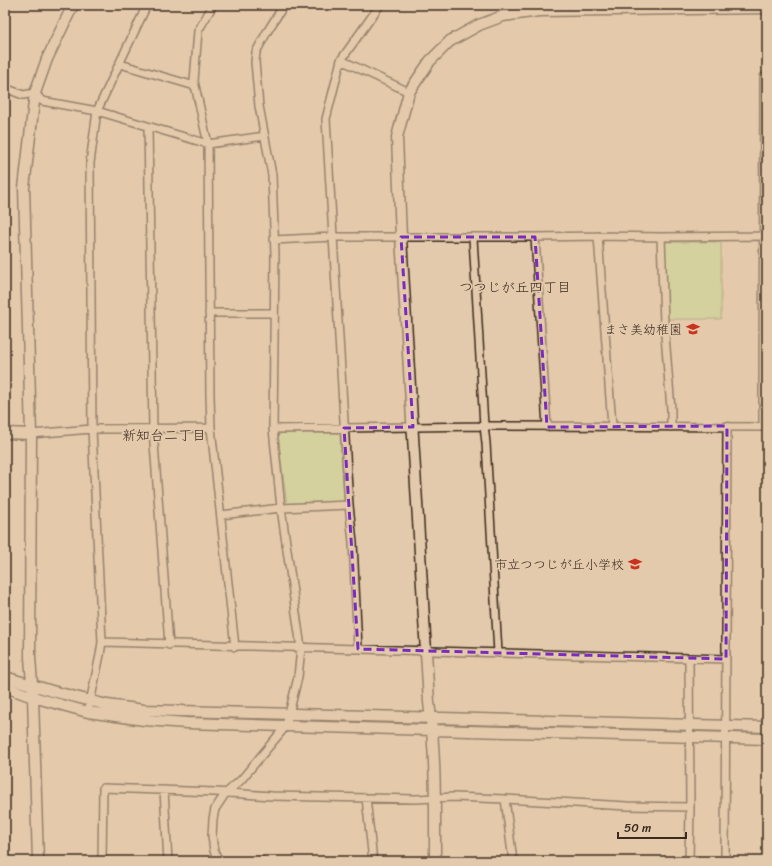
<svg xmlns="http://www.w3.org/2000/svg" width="772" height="866" font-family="Sriracha,'Klee One',sans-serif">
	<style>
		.green { fill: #c4d98f; stroke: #808256 }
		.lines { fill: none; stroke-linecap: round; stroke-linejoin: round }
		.street-casing { stroke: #3b2a1e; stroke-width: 10 }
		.secondary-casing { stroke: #3b2a1e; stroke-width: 13 }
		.street { stroke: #e4caac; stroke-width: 7 }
		.secondary { stroke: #e4caac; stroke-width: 10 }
		.marked { fill: none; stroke: #7b2cbf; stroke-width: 3; stroke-dasharray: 8 5; stroke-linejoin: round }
		.labels { text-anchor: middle; stroke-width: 3.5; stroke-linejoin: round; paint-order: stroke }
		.poi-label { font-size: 13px; fill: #3b2a1e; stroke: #e4caac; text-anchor: end }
		.neighbourhood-label { font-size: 14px; fill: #3b2a1e; stroke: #e4caac }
	</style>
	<rect width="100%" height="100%" fill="#e4caac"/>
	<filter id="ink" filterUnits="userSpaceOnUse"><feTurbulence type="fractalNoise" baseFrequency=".025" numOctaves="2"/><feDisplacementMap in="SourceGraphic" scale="8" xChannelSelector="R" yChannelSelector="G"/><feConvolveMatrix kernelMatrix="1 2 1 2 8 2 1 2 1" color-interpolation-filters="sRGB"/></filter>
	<g filter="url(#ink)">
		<path class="green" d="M664,242h57v77h-54z
			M282,433h55l3,3 4,65 -3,3 -54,1 -9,-69z"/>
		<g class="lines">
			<g class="street-casing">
				<path id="street" d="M213,5l-15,26 -4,50 14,63 2,252 1,32 24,219
					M341,60l68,32
					M120,64l75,22
					M5,88l18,7 12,-2 7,8 55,10 111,33 57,-8
					M148,127l5,303 16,215
					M598,236l14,190
					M535,237l12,190
					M661,237l3,86 7,86v18
					M473,238l11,188 2,17 12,210
					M274,240l59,-3h202l63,-1 63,1 106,-1
					M209,313h65
					M763,427l1,-350h3
					M273,429l211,-3 283,1
					M31,434l61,-5 119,-1
					M221,515l60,-7 68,-3
					M102,642l624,17
					M358,649l-5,-107 -4,-37 -23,-386 15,-59 39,-55
					M88,712l12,-57 2,-13 -10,-213 -2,-266 7,-52 50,-106
					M164,790l4,71
					M366,798l7,63
					M505,799l8,62
					M102,861l1,-73 112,4 57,4 144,3 37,-2 52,2 122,7 63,1
					M219,861l-5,-10 -2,-15 1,-17 2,-10 10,-15 16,-14 45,-54 12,-49 3,-29 -20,-140 -8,-79 2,-175 -3,-79 -13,-69 -4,-44 1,-10 11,-20 17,-27
					M219,861h43
					M689,861l1,-54 -1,-149
					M725,861l2,-435"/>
			</g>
			<g class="secondary-casing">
				<path id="secondary" d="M5,433l26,1
					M5,677l47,14 55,14 37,5 623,17
					M5,687l28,10 55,15 56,8 43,3 99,3 481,13
					M38,861l-5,-164 -3,-40 1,-223 -7,-246 11,-95 12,-34 26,-54
					M435,861c0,-53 1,-106 -6,-159l-28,-465 -4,-100 12,-45 21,-31 20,-20 29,-16 24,-9 36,-5 228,-3"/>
			</g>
			<use href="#street" class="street"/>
			<use href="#secondary" class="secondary"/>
		</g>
	</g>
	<path d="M0 0H772V866H0ZM401,237h134l12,190 180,-1 -1,233 -368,-10 -14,-221 69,-1z" fill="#e4caac" fill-opacity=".55" fill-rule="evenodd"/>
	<path class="marked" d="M401,237h134l12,190 180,-1 -1,233 -368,-10 -14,-221 69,-1z"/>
	<defs>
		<g id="school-bare" transform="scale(1.08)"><path d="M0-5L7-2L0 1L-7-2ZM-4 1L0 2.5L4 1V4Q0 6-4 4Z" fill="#c8321e" stroke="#e4caac" stroke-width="2.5" paint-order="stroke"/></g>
	</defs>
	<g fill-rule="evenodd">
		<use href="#school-bare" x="693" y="329"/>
		<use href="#school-bare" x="635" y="564"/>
	</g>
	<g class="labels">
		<g class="poi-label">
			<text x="682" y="334">まさ美幼稚園</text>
			<text x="624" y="569">市立つつじが丘小学校</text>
		</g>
		<g class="neighbourhood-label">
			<text x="515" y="292">つつじが丘四丁目</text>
			<text x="164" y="440">新知台二丁目</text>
		</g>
	</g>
	<rect width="772" height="866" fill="none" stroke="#e4caac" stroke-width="20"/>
	<rect x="10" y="10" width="752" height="846" fill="none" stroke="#3b2a1e" stroke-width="1.5" filter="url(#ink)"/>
	<path d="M618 832v6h68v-6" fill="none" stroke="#3b2a1e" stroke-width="2"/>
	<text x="624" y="832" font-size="12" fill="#3b2a1e" stroke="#e4caac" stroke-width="3" paint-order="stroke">50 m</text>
</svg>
